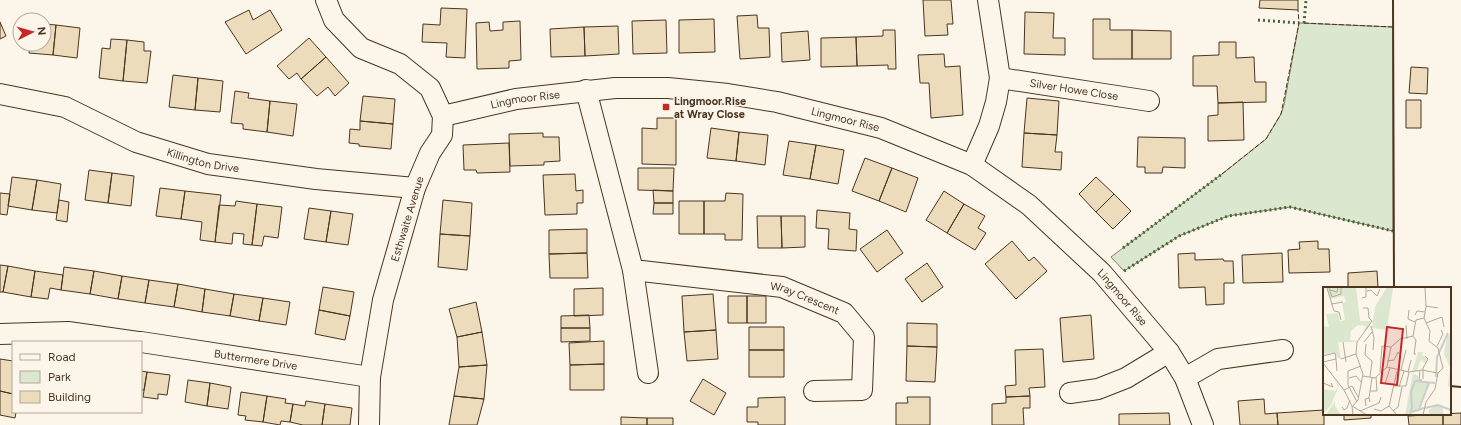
<svg xmlns="http://www.w3.org/2000/svg" width="1461" height="425" font-family="Figtree,sans-serif">
	<style>
		.green { fill: #dce7d0; stroke: #887966 }
		.building { fill: #ecdcbc; stroke: #4a3520 }
		.lines { fill: none; stroke-linecap: round; stroke-linejoin: round }
		.street-casing { stroke: #4a3520; stroke-width: 22 }
		.street { stroke: #fbf6e9; stroke-width: 20 }
		.hedge { stroke: #436837; stroke-width: 3; stroke-dasharray: 2 3; stroke-linecap: butt }
		.fence { stroke: #4a3520; stroke-width: 1; stroke-dasharray: 5 2; stroke-linecap: butt }
		.wall { stroke: #4a3520; stroke-width: 2 }
		.poi-dot { fill: #c62828; stroke: #fbf6e9; stroke-width: 1.5 }
		.labels { text-anchor: middle; stroke-width: 3; stroke-linejoin: round; paint-order: stroke }
		.street-label { font-size: 11px; fill: #4a3520; stroke: #fbf6e9 }
		.poi-label { font-size: 11px; font-weight: bold; fill: #4a3520; stroke: #fbf6e9; text-anchor: start }
		.inset-river { fill: none; stroke: #c9cecd; stroke-width: 2 }
		.inset-road { fill: none; stroke: #b4a999; stroke-width: 1 }
		.view { fill: #c62828; fill-opacity: 0.15; stroke: #c62828; stroke-width: 2 }
		.inset-edge { fill: none; stroke: #4a3520; stroke-width: 2 }
	</style>
	<rect width="100%" height="100%" fill="#fbf6e9"/>
	<path class="green" d="M1299,23l94,4v204l-103,-24 -62,9 -49,20 -55,35 -13,-14 111,-83 44,-35 15,-25 3,-9z"/>
	<path class="building" d="M923,0h28l2,24h-6l1,11 -23,1z
		M1260,0h38v10l-39,-2z
		M441,8l26,1 -2,49 -19,-1 1,-14 -25,-1 1,-18 17,1z
		M249,10l4,10 17,-10 12,20 -36,24 -21,-32z
		M1025,12l29,1 -1,25h12v17l-41,-1z
		M757,15l1,13h11l1,29 -30,2 -3,-43z
		M714,19l1,33 -36,1v-33z
		M1093,19h17v11h22v29h-39z
		M666,20l1,33 -34,1 -1,-33z
		M520,21l1,39 -12,1v7l-32,1 -1,-46 13,-1 1,9 13,-1v-8z
		M0,22l6,14 -6,3z
		M44,24l12,1 -3,30 -24,-2 1,-9h14z
		M56,25l24,3 -3,30 -24,-3z
		M618,26l1,28 -34,2 -1,-29z
		M584,27l1,29 -34,1 -1,-28z
		M883,30h12l1,39h-8v-4l-31,1 -1,-29 27,-1z
		M1132,30l39,1v28h-39z
		M808,31l2,29 -28,2 -1,-29z
		M856,37l1,29 -36,1v-29z
		M309,38l17,19 -25,22 -4,-6 -8,6 -12,-13z
		M111,39l16,1 -4,41 -24,-3 3,-30 8,1z
		M127,40l17,2v9h7l-4,32 -24,-2z
		M1219,42h17v16l18,-1 1,25h11v20l-48,1 -1,-17h-24v-30l26,-1z
		M944,54l1,13 15,-1 3,49 -32,3 -2,-35h-9l-2,-28z
		M326,57l23,26 -14,13 -7,-9 -11,9 -16,-17z
		M1411,67l17,1 -1,26 -18,-1z
		M173,75l25,3 -3,32 -26,-3z
		M198,78l25,3 -3,31 -25,-2z
		M235,91l14,2 -1,5 22,3 -3,31 -24,-3v-5l-12,-1z
		M363,96l32,3 -2,25 -33,-3z
		M1027,98l32,3 -2,34 -33,-2z
		M1406,100h15v28h-15z
		M270,101l27,3 -4,32 -26,-4z
		M1243,102l1,38 -36,1v-25l10,-1v-12z
		M657,118h19v47l-34,-1v-36l15,1z
		M360,121l33,3 -2,25 -32,-3v-2l-10,-1 1,-14 10,1z
		M711,128l28,4 -3,29 -29,-3z
		M739,132l29,3 -3,30 -29,-4z
		M543,133v4h16l1,24 -16,1v3l-34,1 -1,-32z
		M1024,133l33,2 -2,17h7l-1,18 -39,-3z
		M1138,137l47,1v30l-22,-1 -1,6h-17v-6h-8z
		M789,141l27,4 -6,34 -27,-4z
		M509,143l1,29 -33,1 -1,-3h-12l-1,-25z
		M816,145l28,5 -6,34 -28,-5z
		M865,158l27,10 -13,33 -27,-10z
		M638,168h36l-1,23 -35,-1z
		M892,168l26,10 -12,34 -27,-11z
		M89,170l23,3 -4,30 -23,-3z
		M112,173l22,3 -3,30 -23,-3z
		M575,174l1,17 7,-1v13h-6v11l-32,1 -2,-40z
		M12,177l25,3 -5,30 -24,-4z
		M1096,177l18,17 -18,18 -17,-18z
		M37,180l24,4 -4,29 -25,-3z
		M160,188l25,3 -4,28 -25,-3z
		M653,190l20,1v12h-19z
		M185,191l36,4 -6,47 -15,-2 2,-18 -21,-3z
		M944,191l20,13 -17,29 -21,-13z
		M0,193l10,1 -3,21 -7,-1z
		M726,193l17,1 -1,46h-17v-6h-21v-33h21z
		M1114,194l17,17 -18,18 -17,-17z
		M59,200l10,2 -2,20 -11,-2z
		M443,200l29,3 -2,33 -30,-2z
		M236,201l21,3 -5,41 -9,-1 1,-10 -11,-1 -1,11 -17,-2 4,-37 16,1z
		M679,201h25v33h-25z
		M654,203h19v11h-20z
		M257,204l25,3 -4,31 -14,-2 -2,10 -10,-1z
		M964,204l21,12 -7,12 8,5 -11,17 -28,-17z
		M309,208l22,3 -5,31 -22,-3z
		M817,210l33,3 -1,16 8,1 -1,21 -28,-2 1,-20 -13,-1z
		M331,211l22,3 -5,31 -22,-3z
		M757,216h24l1,32h-24z
		M781,216h24v31l-23,1z
		M587,229v24l-38,1v-24z
		M887,230l16,23 -26,19 -17,-23z
		M440,234l30,2 -3,34 -29,-3z
		M1012,241l17,20 5,-4 13,14 -31,28 -31,-35z
		M1318,241v8h11l1,23 -41,1 -1,-23 12,-1 -1,-7z
		M587,253l1,25h-38l-1,-24z
		M1195,253v7l28,-1 1,2h9l1,22h-10v21l-18,1 -1,-18 -26,1 -1,-34z
		M1282,253l1,29 -40,1 -1,-28z
		M927,263l16,24 -21,15 -17,-23z
		M0,265l8,1 -5,26h-3z
		M8,266l27,5 -4,26 -28,-5z
		M64,267l30,4 -4,23 -29,-4z
		M35,271l28,4 -2,15 -11,-2 -2,11 -17,-2z
		M94,271l28,5 -4,23 -28,-5z
		M1377,271l1,17h-30v-15z
		M122,276l27,4 -4,23 -27,-4z
		M149,280l29,4 -4,23 -29,-4z
		M178,284l27,5 -3,23 -28,-5z
		M323,287l31,5 -4,24 -31,-6z
		M603,288v27l-29,1v-27z
		M205,289l29,5 -4,22 -28,-4z
		M234,294l29,4 -4,23 -29,-5z
		M713,294l3,36 -32,2 -2,-36z
		M728,296h19v27h-19z
		M747,296h19v27h-19z
		M263,298l27,4 -4,23 -27,-4z
		M476,302l6,30 -25,5 -8,-28z
		M319,310l31,6 -5,24 -30,-6z
		M589,315l1,13h-29v-12z
		M1091,315l3,44 -31,3 -3,-44z
		M907,323l30,1v23l-30,-1z
		M749,327h35v23h-35z
		M561,328h29v13l-29,1z
		M716,330l2,29 -31,2 -3,-29z
		M482,332l5,33 -28,2 -2,-30z
		M604,341v23l-34,1 -1,-22z
		M907,346l30,1 -2,35 -29,-1z
		M1043,349l2,38 -16,1 1,8 -24,1 -1,-11 11,-1 -1,-35z
		M749,350h35v27h-35z
		M0,359l13,2v33l-13,-3z
		M604,364v26h-34v-25z
		M487,365l-3,34 -30,-3 5,-29z
		M141,371l6,1 -3,18h-3z
		M147,372l23,3 -3,20 -9,-1v5l-15,-2z
		M703,379l23,14 -12,22 -24,-14z
		M188,380l22,3 -3,23 -22,-4z
		M210,383l21,4 -3,22 -21,-3z
		M0,391l13,3v18h3l-1,6 -15,-3z
		M241,392l26,4 -4,26 -18,-2 1,-4 -8,-1z
		M267,396l19,3 -1,4 8,1 -3,18 -9,-1 -1,4 -17,-3z
		M454,396l30,3 -7,26h-28z
		M1030,396v12h-7l1,17h-32v-21l14,-1v-6z
		M785,397v28h-27v-3h-11v-15h11v-9z
		M907,397h23v28h-34v-22h12z
		M1264,399l1,15 12,-1 1,12h-38l-2,-24z
		M306,401l19,3 -3,21h-19l-13,-3 3,-18 12,2z
		M325,404l27,4 -2,17h-28z
		M1324,410v15h-46l-1,-12z
		M1169,413l1,12h-51v-11z
		M1461,413v12h-18v-11z
		M1344,414h27v4l-27,2z
		M1443,414v11h-34l-1,-9z
		M621,417l26,1v7h-26z
		M647,418h26v7h-26z"/>
	<g class="lines">
		<g class="street-casing">
			<g id="street">
				<path d="M326,0l8,20 27,28 39,16 30,24 13,28 -1,19 -12,18 -15,35 -32,112 -13,77 -1,48"/>
				<path id="s1" d="M1000,78l149,23"/>
				<path id="s2" d="M586,90l47,180 149,17 62,26 20,24 -2,53 -48,1"/>
				<path id="s3" d="M0,94l65,13 71,35 72,22 108,15 99,9"/>
				<path id="s4" d="M443,116l73,-17 99,-11h53l60,6 49,8 104,26 91,37 57,40 73,68 67,79 16,26 18,47"/>
				<path d="M972,165l17,-39 7,-24 4,-24 -12,-78"/>
				<path d="M633,270l15,103"/>
				<path d="M0,334l68,-2 70,10"/>
				<path id="s5" d="M141,342l229,35"/>
				<path d="M1185,378l33,-19 65,-9"/>
				<path d="M1070,393l28,-4 28,-11 43,-26"/>
			</g>
		</g>
		<use href="#street" class="street"/>
		<path class="hedge" d="M1258,20l41,3
			M1304,23l2,-23
			M1123,248l99,-74
			M1124,271l55,-35 49,-20 62,-9 103,24"/>
		<path class="fence" d="M1304,23l89,4
			M1222,174l44,-35 15,-25 18,-91 -1,-13"/>
		<path class="wall" d="M1393,0l1,288
			M1450,386l11,1"/>
	</g>
	<rect class="poi-dot" x="662" y="103" width="8" height="8" rx="2"/>
	<g class="labels">
		<g class="street-label">
			<text dy="4" stroke="none"><textPath href="#s1" startOffset="75">Silver Howe Close</textPath></text>
			<text dy="4" stroke="none"><textPath href="#s4" startOffset="84">Lingmoor Rise</textPath></text>
			<text dy="4" stroke="none"><textPath href="#s4" startOffset="408">Lingmoor Rise</textPath></text>
			<text dy="4" stroke="none"><textPath href="#s3" startOffset="215">Killington Drive</textPath></text>
			<text transform="translate(407 219) rotate(-73)" y="4">Esthwaite Avenue</text>
			<text dy="4" stroke="none"><textPath href="#s4" startOffset="744">Lingmoor Rise</textPath></text>
			<text dy="4" stroke="none"><textPath href="#s2" startOffset="361">Wray Crescent</textPath></text>
			<text dy="4" stroke="none"><textPath href="#s5" startOffset="116">Buttermere Drive</textPath></text>
		</g>
		<g class="poi-label">
			<text x="674" y="105">Lingmoor Rise<tspan x="674" dy="13">at Wray Close</tspan></text>
		</g>
	</g>
	<g transform="translate(1323 287)">
		<rect width="128" height="128" fill="#fbf6e9"/>
		<path d="M4,0h35h-6l4,34h11l-2,6 -6,7 3,-8 -8,-1 -7,6 -1,9 6,1 1,-3 -1,4h-18l3,17 -5,-2 -1,-4 -12,2v-29l6,1 -3,-13 12,-1 3,13 -3,1 3,-1 -1,-5 5,-1 -3,-17 4,-1 -2,-6 -14,3zM64,0l6,1 -6,42 -15,-2 3,-21zM128,46v53l-1,1 -2,-1 2,-19 -6,-13 3,-17zM95,65h5l-1,3 6,4 -3,4 -4,-3 -4,11 -5,1zM90,86l5,3v5l11,2 -10,26 -14,6zM10,89l6,10 -8,19 -8,10 4,-6 -4,5v-25l12,2 3,-4zM12,114v5l6,9h-15zM111,119h9v9h-12l-3,-4z" fill="#dce7d0"/>
		<path class="inset-river" d="M113,90l1,-20 11,-24M102,121l13,-3 13,5M96,122l10,-26M89,125l12,-4M87,128l2,-8 -1,-15 4,-11 20,2"/>
		<path class="inset-road" d="M4,1l7,23 5,1 2,8M6,1l3,9 9,-3v-7M7,3l7,2 1,-5M44,4l4,-1 6,6 3,-7M39,11l4,-1v-10M8,17l12,-2M103,19l12,2M86,23l-1,9 7,3M92,28l2,-4 8,1M103,36l16,-6 2,10M83,38l1,14M48,39l3,12 -1,12M90,49l3,4 -2,14h2M20,55l3,20M41,55l8,-10M43,57l-1,11 7,6 -2,16M114,59l6,-12 -2,-4M0,69l12,-3 1,6M18,72l15,-5M64,74l7,-1 4,-8 1,2M0,75l13,-3 1,12M0,76l21,27 8,16 1,9M64,80l4,-20 9,-8 13,-3 3,-16 8,-2M78,83l5,-20M97,83l-1,10h3M57,85l2,-26 9,1M85,85l3,-12M40,89l12,2 12,-11 22,5 13,-2 16,3M26,91l7,-2 6,7M100,92v-11l5,-9 -3,-3M0,96l10,4 -2,-4M62,97l5,-16M71,99h12l3,-14M76,100l5,-16M21,103l8,-4 6,11M47,104h7l-1,-14M46,111l3,-20M34,115l-9,-17v-14l13,-5M29,119l15,9M30,119l5,-6 5,-26 -7,-20 1,-12 15,-21 -3,-3 -1,-10h-5M43,119l-1,-7 4,-1 1,4M19,120l2,3 3,-2 3,-8M51,122l7,2 8,-5M37,124l19,-8 2,-6M70,124l5,-4 4,-20M74,128l-8,-9 8,-35M100,128l3,-13 9,-13 3,-16 5,-5 -5,-20 -9,-7 1,-10 -6,-13 2,-11 -1,-20"/>
		<path class="view" d="M64,40l16,2 -6,56 -16,-2z"/>
		<rect width="128" height="128" class="inset-edge"/>
	</g>
	<rect x="12" y="341" width="130" height="72" fill="#fbf6e9" stroke="#b4a999"/>
	<rect x="20" y="354" width="20" height="6" fill="#fbf6e9" stroke="#b4a999"/>
	<text x="48" y="361" font-size="12" fill="#4a3520">Road</text>
	<rect x="20" y="371" width="20" height="12" fill="#dce7d0" stroke="#b4a999"/>
	<text x="48" y="381" font-size="12" fill="#4a3520">Park</text>
	<rect x="20" y="391" width="20" height="12" fill="#ecdcbc" stroke="#b4a999"/>
	<text x="48" y="401" font-size="12" fill="#4a3520">Building</text>
	<g transform="translate(32 32) rotate(84)"><circle r="19" fill="#fbf6e9" stroke="#b4a999"/>
	<path d="M0-3L7 15L0 10L-7 15Z" fill="#c62828"/>
	<text y="-6" font-size="11" font-weight="bold" text-anchor="middle" fill="#4a3520">N</text>
	</g>
</svg>
